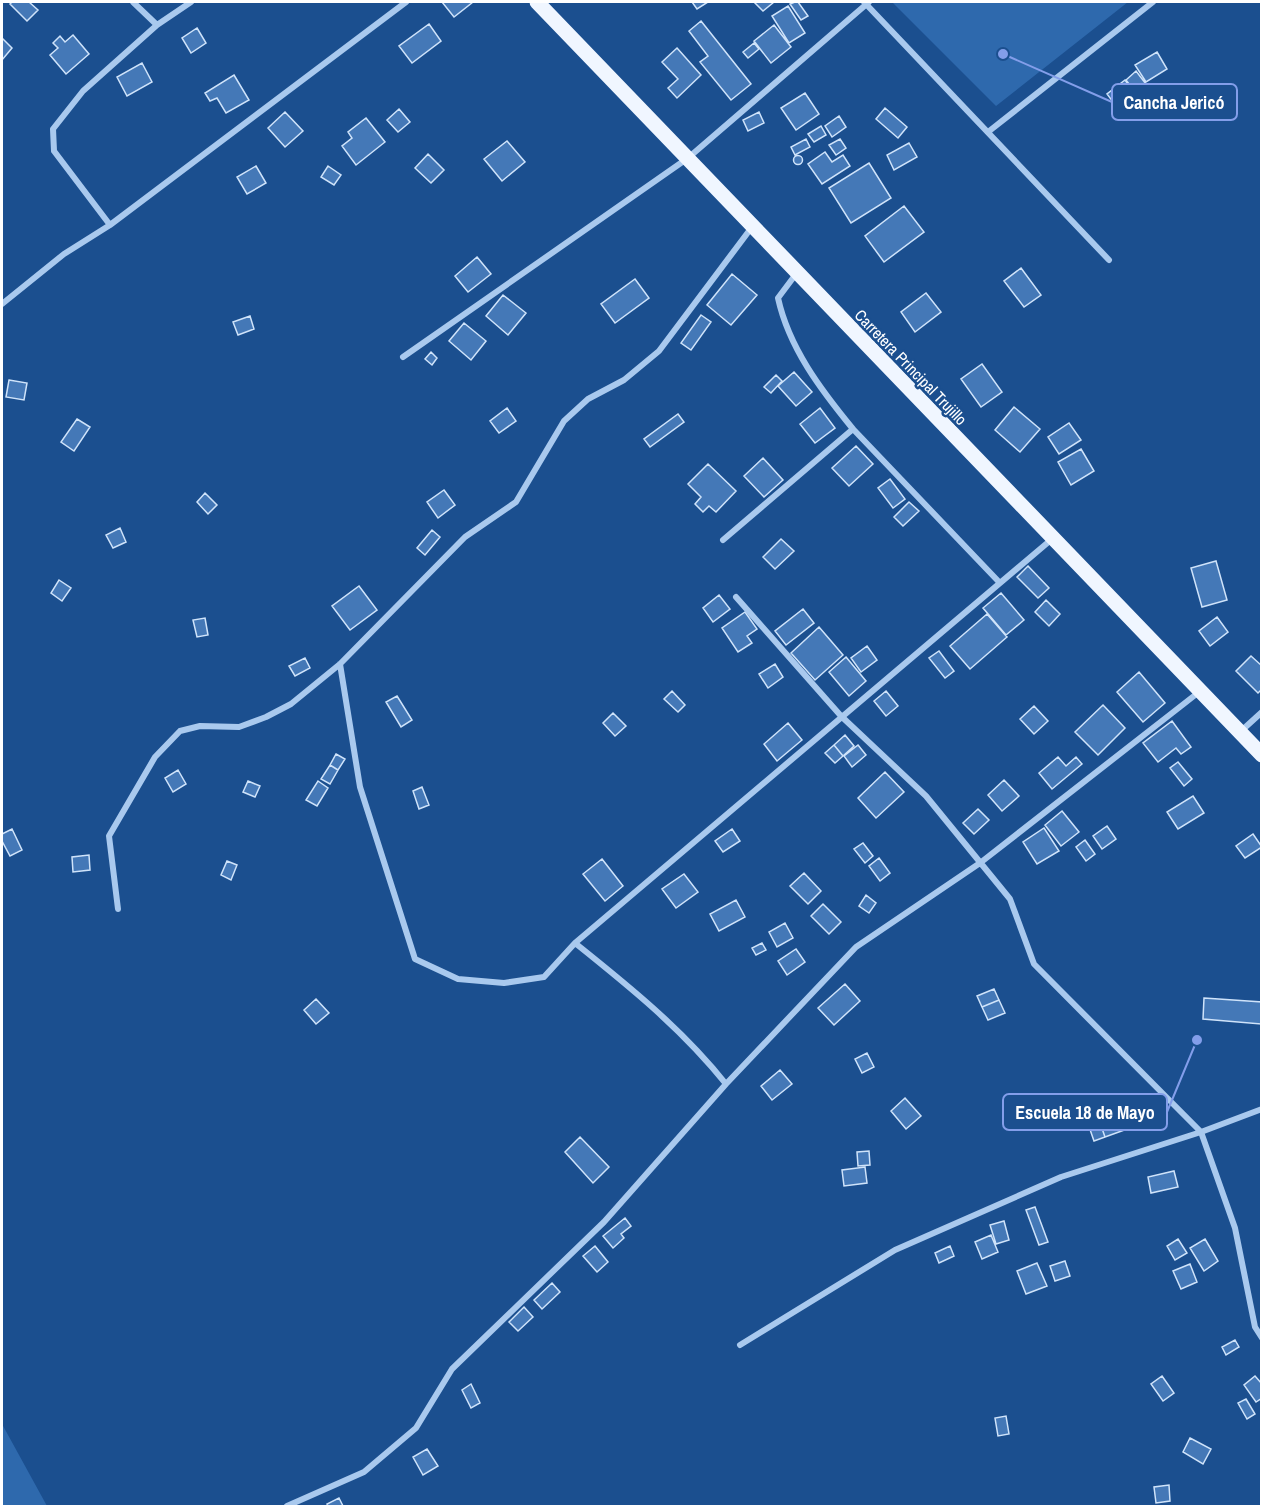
<svg xmlns="http://www.w3.org/2000/svg" width="1263" height="1508" font-family="'Archivo Narrow',sans-serif">
	<style>
		.green { fill: #2e69ad }
		.building { fill: #4478b7; stroke: #cfe3fa; stroke-width: 1.5 }
		.lines { fill: none; stroke-linecap: round; stroke-linejoin: round }
		.minor { stroke: #a9c9ee; stroke-width: 6 }
		.primary { stroke: #f0f6ff; stroke-width: 15 }
		.labels { text-anchor: middle; stroke-width: 5; stroke-linejoin: round; paint-order: stroke }
		.street-label { font-size: 16px; fill: #fff; stroke: #1b4f8f }
		.leader { fill: none; stroke: #839eea; stroke-width: 2 }
		.callout-dot { fill: #839eea; stroke: #1b4f8f; stroke-width: 2 }
		.callout { fill: #1b4f8f; stroke: #839eea; stroke-width: 2 }
		.callout-label { font-size: 18px; text-anchor: middle; font-weight: bold; fill: #fff }
	</style>
	<rect width="100%" height="100%" fill="#1b4f8f"/>
	<path class="green" d="M892,2h236l-132,104z
		M2,1424l45,82h-45z"/>
	<path class="building" d="M12,2h17l9,8 -11,11 -17,-17z
		M442,2h31l-19,15z
		M692,2h16l-11,7z
		M754,2h20l-11,9z
		M795,2h3l10,14 -7,4 -11,-16z
		M788,6l17,27 -16,10 -17,-27z
		M701,21l50,63 -20,16 -31,-38 8,-6 -19,-25z
		M429,24l12,17 -29,22 -13,-17z
		M774,25l17,22 -20,16 -17,-22z
		M197,28l9,15 -15,10 -9,-15z
		M73,35l16,19 -23,20 -16,-19 8,-7 -5,-5 7,-7 5,6z
		M2,38l10,10 -10,12z
		M754,43l5,6 -11,9 -5,-6z
		M677,48l24,27 -24,23 -9,-10 10,-9 -16,-17z
		M1157,52l10,17 -21,13 -11,-17z
		M142,63l10,19 -25,14 -10,-19z
		M1136,71l13,17 -11,8 -12,-16z
		M234,75l15,25 -23,13 -9,-15 -7,3 -5,-8z
		M1125,80l12,16 -18,14 -12,-16z
		M805,93l14,21 -23,16 -15,-22z
		M885,108l22,19 -9,11 -22,-19z
		M399,109l11,13 -12,10 -11,-12z
		M285,112l18,19 -18,16 -17,-19z
		M759,112l5,11 -16,8 -5,-11z
		M839,116l7,11 -14,10 -7,-11z
		M366,118l19,24 -29,23 -14,-19 10,-8 -4,-6z
		M821,126l5,9 -12,7 -6,-8z
		M806,139l4,8 -15,8 -4,-8z
		M840,139l6,9 -10,7 -7,-10z
		M507,141l18,21 -23,19 -18,-22z
		M909,143l8,14 -23,13 -7,-15z
		M825,152l7,10 11,-7 7,11 -28,18 -14,-20z
		M428,154l16,16 -13,13 -16,-15z
		M793.5 160a4.5 4.5 0 1 1 9 0a4.5 4.5 0 1 1-9 0Z
		M869,163l22,35 -40,25 -22,-35z
		M256,166l10,17 -19,11 -10,-17z
		M328,166l13,9 -7,10 -13,-8z
		M904,206l20,26 -40,30 -19,-26z
		M477,257l14,17 -23,18 -13,-16z
		M1021,268l20,27 -17,12 -20,-26z
		M732,274l25,21 -26,30 -24,-20z
		M635,279l14,19 -34,25 -14,-19z
		M926,293l15,19 -26,20 -14,-20z
		M503,295l23,18 -18,22 -22,-19z
		M701,315l10,7 -20,28 -10,-7z
		M250,316l4,13 -16,6 -5,-13z
		M464,323l22,18 -15,19 -22,-19z
		M431,352l6,6 -5,7 -7,-6z
		M982,364l20,28 -21,15 -20,-28z
		M794,372l18,20 -16,14 -18,-20z
		M776,375l6,6 -11,12 -7,-6z
		M9,380l18,3 -3,17 -18,-3z
		M1014,407l26,22 -20,23 -25,-22z
		M507,408l9,13 -17,12 -9,-12z
		M820,408l15,20 -20,15 -15,-19z
		M678,414l6,8 -34,25 -6,-8z
		M77,419l13,8 -16,24 -13,-9z
		M1069,423l12,17 -22,14 -11,-17z
		M856,446l17,18 -24,22 -17,-18z
		M1081,449l13,22 -23,14 -13,-23z
		M763,458l20,22 -19,17 -20,-21z
		M708,464l28,27 -20,21 -7,-6 -6,6 -8,-8 6,-7 -13,-13z
		M890,479l15,20 -12,9 -15,-20z
		M444,490l11,15 -17,13 -11,-16z
		M205,493l12,12 -9,9 -11,-12z
		M909,502l10,9 -16,15 -9,-9z
		M120,528l6,14 -13,6 -7,-13z
		M432,530l8,7 -15,18 -8,-7z
		M781,539l13,12 -19,18 -12,-12z
		M1216,561l11,39 -25,7 -11,-39z
		M1028,566l21,22 -11,10 -21,-21z
		M59,580l12,8 -9,13 -11,-8z
		M359,586l18,24 -27,20 -18,-24z
		M1001,593l23,27 -18,15 -23,-27z
		M719,595l11,14 -17,13 -10,-14z
		M1046,600l14,14 -11,12 -14,-14z
		M803,609l11,14 -28,22 -11,-14z
		M745,612l12,17 -10,7 5,7 -14,9 -16,-24z
		M987,614l20,23 -37,32 -20,-23z
		M1217,617l11,15 -18,14 -11,-15z
		M205,618l3,17 -11,2 -4,-17z
		M819,627l24,28 -28,25 -24,-27z
		M867,646l10,14 -16,12 -10,-14z
		M939,651l15,20 -9,7 -16,-20z
		M1251,656l11,10v23l-4,4 -22,-22z
		M846,657l20,24 -17,15 -20,-24z
		M305,658l5,10 -15,8 -6,-10z
		M775,664l8,13 -15,11 -9,-14z
		M1139,672l26,31 -22,19 -26,-30z
		M672,691l13,14 -7,7 -14,-13z
		M886,691l12,15 -12,10 -12,-15z
		M397,696l15,24 -11,7 -15,-25z
		M1103,705l22,23 -27,27 -23,-23z
		M1034,706l14,15 -14,13 -14,-15z
		M613,713l13,13 -11,10 -12,-13z
		M1172,721l19,26 -10,7 -5,-6 -18,14 -15,-19z
		M788,723l14,17 -25,21 -13,-17z
		M845,735l9,11 -11,10 -9,-11z
		M834,745l9,11 -8,7 -10,-10z
		M858,745l8,10 -14,12 -8,-11z
		M336,754l9,5 -7,11 -8,-5z
		M1058,757l8,9 10,-9 6,7 -30,25 -13,-16z
		M1178,762l14,17 -8,7 -14,-18z
		M330,765l8,5 -8,14 -9,-5z
		M178,770l8,14 -13,8 -8,-14z
		M885,772l19,20 -28,26 -18,-20z
		M1004,780l15,16 -17,15 -14,-16z
		M248,781l12,5 -5,11 -12,-5z
		M318,781l10,7 -11,18 -11,-6z
		M422,787l7,18 -10,4 -6,-18z
		M1193,796l11,17 -26,16 -11,-17z
		M978,809l11,11 -15,14 -11,-11z
		M1062,811l17,21 -18,14 -16,-21z
		M1107,826l9,13 -14,10 -9,-13z
		M1044,828l15,23 -22,13 -14,-22z
		M12,829l10,21 -12,6 -8,-15v-7z
		M732,829l8,12 -17,11 -8,-11z
		M1253,834l9,13 -17,11 -9,-12z
		M1085,840l10,14 -9,7 -10,-14z
		M863,843l10,13 -8,7 -11,-14z
		M89,855l1,15 -17,2 -1,-15z
		M879,858l11,15 -10,8 -11,-15z
		M602,859l21,27 -18,15 -22,-27z
		M227,861l10,4 -6,15 -10,-5z
		M804,873l17,18 -13,13 -18,-18z
		M684,874l14,18 -22,16 -14,-19z
		M866,895l10,8 -7,10 -10,-7z
		M736,900l9,17 -26,14 -9,-17z
		M823,904l18,18 -12,12 -18,-18z
		M785,923l8,15 -16,9 -8,-15z
		M762,943l4,7 -10,5 -4,-7z
		M796,949l9,13 -18,13 -9,-14z
		M845,984l15,17 -26,24 -16,-17z
		M994,989l5,11 -17,7 -5,-11z
		M1204,998l58,4 -1,22 -58,-5z
		M316,999l13,14 -13,11 -12,-14z
		M999,1000l6,13 -17,7 -6,-13z
		M867,1053l7,14 -12,6 -7,-14z
		M780,1070l12,14 -20,16 -11,-14z
		M905,1098l16,18 -15,13 -15,-18z
		M1133,1101l8,23 -36,13 -8,-23z
		M1097,1114l8,23 -11,4 -8,-23z
		M580,1137l29,30 -16,16 -28,-31z
		M869,1151l1,14 -12,1 -1,-14z
		M865,1167l2,16 -23,3 -2,-16z
		M1174,1171l4,16 -27,6 -3,-16z
		M1035,1207l13,35 -9,3 -13,-35z
		M625,1218l6,8 -10,8 3,4 -11,10 -10,-12z
		M1004,1221l5,19 -13,4 -6,-19z
		M991,1235l7,17 -16,7 -7,-17z
		M1178,1239l9,14 -12,7 -8,-14z
		M1205,1239l13,22 -14,10 -14,-23z
		M595,1246l13,16 -11,10 -14,-16z
		M950,1246l4,10 -15,7 -4,-10z
		M1065,1261l5,15 -15,5 -5,-15z
		M1037,1263l10,23 -21,8 -9,-23z
		M1190,1264l7,18 -16,7 -8,-18z
		M552,1283l8,9 -18,17 -8,-9z
		M524,1307l9,10 -15,14 -9,-9z
		M1235,1340l4,7 -13,8 -4,-8z
		M1162,1376l12,17 -11,8 -12,-17z
		M1255,1376l7,8v14l-6,4 -12,-17z
		M471,1384l9,19 -9,5 -9,-18z
		M1246,1399l9,15 -8,5 -9,-16z
		M1006,1416l3,18 -11,2 -3,-18z
		M1190,1438l21,11 -8,15 -20,-12z
		M427,1449l11,17 -15,9 -10,-18z
		M1169,1485l1,16 -14,2 -2,-16z
		M339,1498l4,8h-15l-1,-2z"/>
	<g class="lines">
		<path class="minor" d="M133,2l24,23 34,-23
			M864,2l245,258
			M988,132l165,-130
			M110,225l-56,-74 -1,-22 30,-38 74,-66
			M2,304l62,-50 46,-29 296,-223
			M403,357l285,-199 181,-156
			M853,429l147,154
			M723,540l130,-111c-32,-39 -64,-81 -75,-131l18,-24
			M736,597l105,119 85,80 84,103 24,65 167,168 34,96 20,99 7,11
			M340,664l20,123 55,172 43,20 46,4 40,-6 31,-34 477,-404
			M1240,732l22,-20
			M118,909l-9,-73 46,-79 25,-26 20,-5 39,1 27,-10 25,-13 49,-40 125,-127 51,-35 48,-81 24,-22 36,-19 35,-29 93,-124
			M575,943c55,44 107,86 151,141
			M740,1345l155,-95 166,-73 140,-45 61,-23
			M287,1506l77,-34 52,-44 36,-59 152,-147 122,-138 130,-137 124,-84 219,-171"/>
		<path class="primary" d="M537,2l725,753"/>
	</g>
	<g class="labels">
		<g class="street-label">
			<text transform="translate(911 367) rotate(46)" y="6">Carretera Principal Trujillo</text>
		</g>
	</g>
	<path class="leader" d="M1003 54L1112 102M1197 1040L1167 1112"/>
	<g class="callout-dot">
		<circle cx="1003" cy="54" r="6"/>
		<circle cx="1197" cy="1040" r="6"/>
	</g>
	<g class="callout">
		<rect x="1112" y="84" width="125" height="36" rx="6"/>
		<rect x="1003" y="1094" width="164" height="36" rx="6"/>
	</g>
	<g class="callout-label">
		<text x="1174" y="109">Cancha Jericó</text>
		<text x="1085" y="1119">Escuela 18 de Mayo</text>
	</g>
	<rect width="1263" height="1508" fill="none" stroke="#ffffff" stroke-width="6"/>
</svg>
